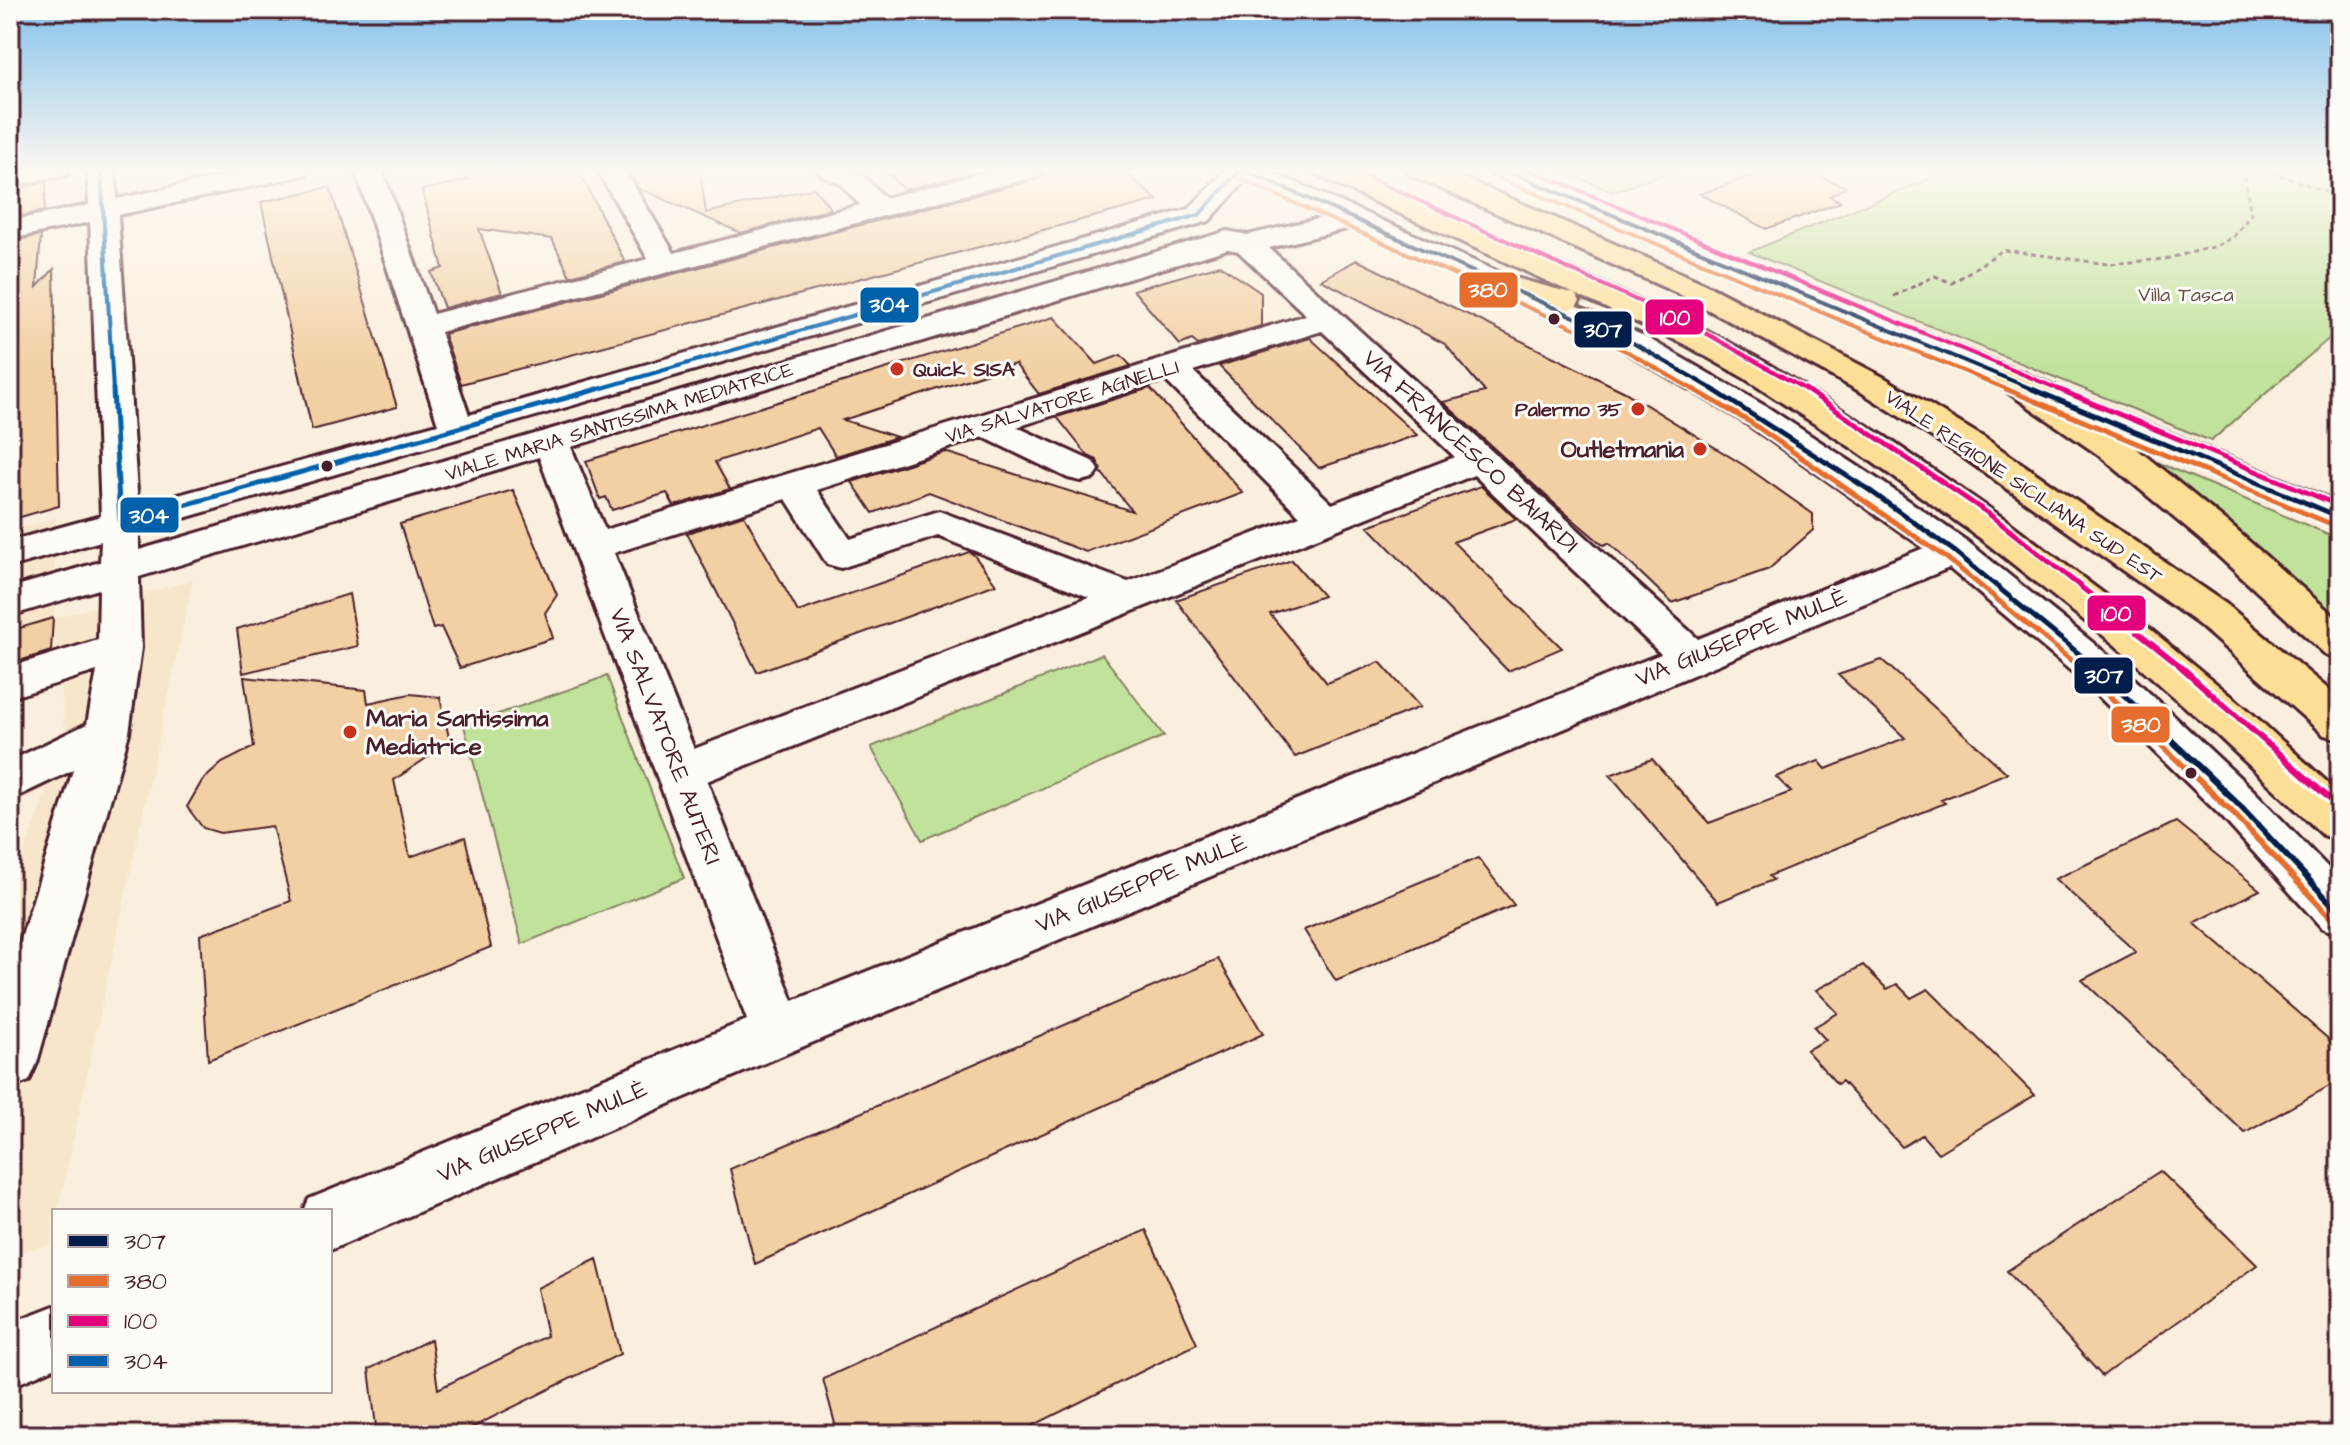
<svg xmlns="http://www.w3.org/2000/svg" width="2350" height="1445" font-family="'Architects Daughter',sans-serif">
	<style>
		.built { fill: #f8e6cc }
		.green { fill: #c0e29b; stroke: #858063; stroke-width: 2 }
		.building { fill: #f2d0a3; stroke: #4a1f2b; stroke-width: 2 }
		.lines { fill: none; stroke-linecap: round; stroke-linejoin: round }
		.minor-casing { stroke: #4a1f2b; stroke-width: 6 }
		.major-casing { stroke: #4a1f2b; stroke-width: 6 }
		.path { stroke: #4a1f2b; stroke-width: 3; stroke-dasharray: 5 4; stroke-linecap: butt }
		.minor { fill: #fdfcf7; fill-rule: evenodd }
		.major { fill: #fdde96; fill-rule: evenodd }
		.bus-1-far2-casing { stroke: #fdfcf7; stroke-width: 8 }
		.bus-1-far1-casing { stroke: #fdfcf7; stroke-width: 10 }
		.bus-1-casing { stroke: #fdfcf7; stroke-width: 12 }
		.bus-2-far2-casing { stroke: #fdfcf7; stroke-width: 8 }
		.bus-2-far1-casing { stroke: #fdfcf7; stroke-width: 10 }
		.bus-2-casing { stroke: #fdfcf7; stroke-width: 12 }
		.bus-3-far2-casing { stroke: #fdfcf7; stroke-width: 8 }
		.bus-3-far1-casing { stroke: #fdfcf7; stroke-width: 10 }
		.bus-3-casing { stroke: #fdfcf7; stroke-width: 12 }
		.bus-4-far1-casing { stroke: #fdfcf7; stroke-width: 8 }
		.bus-4-casing { stroke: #fdfcf7; stroke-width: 10 }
		.bus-1-far2 { stroke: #001e49; stroke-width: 4 }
		.bus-1-far1 { stroke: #001e49; stroke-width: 5 }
		.bus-1 { stroke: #001e49; stroke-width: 6 }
		.bus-2-far2 { stroke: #e56d2e; stroke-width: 4 }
		.bus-2-far1 { stroke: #e56d2e; stroke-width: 5 }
		.bus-2 { stroke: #e56d2e; stroke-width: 6 }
		.bus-3-far2 { stroke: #e5007d; stroke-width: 4 }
		.bus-3-far1 { stroke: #e5007d; stroke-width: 5 }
		.bus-3 { stroke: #e5007d; stroke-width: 6 }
		.bus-4-far1 { stroke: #0061aa; stroke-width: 4 }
		.bus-4 { stroke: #0061aa; stroke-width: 5 }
		.bus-dot { fill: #4a1f2b; stroke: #fdfcf7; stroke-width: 3 }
		.poi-dot { fill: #c8321e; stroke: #fdfcf7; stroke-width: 3 }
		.labels { text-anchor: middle; stroke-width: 6; stroke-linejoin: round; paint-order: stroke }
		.far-park-label { font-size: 20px; fill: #685047; stroke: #fdfcf7 }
		.far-poi-label { font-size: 20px; font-weight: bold; fill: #4a1f2b; stroke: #fdfcf7; text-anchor: start }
		.far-street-label { font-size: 20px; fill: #4a1f2b; stroke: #fdfcf7 }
		.poi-label { font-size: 24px; font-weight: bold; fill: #4a1f2b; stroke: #fdfcf7; text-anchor: end }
		.street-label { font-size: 24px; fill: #4a1f2b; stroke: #fdfcf7 }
		.line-badge { stroke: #fdfcf7; stroke-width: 3 }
		.badge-label { font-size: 22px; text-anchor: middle; font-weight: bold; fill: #fff }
	</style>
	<rect width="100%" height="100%" fill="#faefde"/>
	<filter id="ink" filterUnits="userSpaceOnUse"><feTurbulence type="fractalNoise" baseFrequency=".0125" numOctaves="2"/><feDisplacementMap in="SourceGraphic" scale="16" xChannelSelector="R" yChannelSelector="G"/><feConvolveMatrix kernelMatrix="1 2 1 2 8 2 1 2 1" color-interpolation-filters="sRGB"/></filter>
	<g filter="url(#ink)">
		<path class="built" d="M56,518l-2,100 139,-38 -135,631h-4l-3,33 -41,11v-362l37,-105 -37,18v-45l55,-28 -12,-114 -43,12v-101z"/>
		<path class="green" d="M1556,169h122l-65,23z
			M1928,169h412v160l-129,112 -462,-189 193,-78z
			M2137,454l203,85v85z
			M1102,654l62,82 -242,104 -51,-93z
			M607,676l77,202 -162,66 -58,-218z"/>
		<path class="building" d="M462,169h116l47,93 -55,14 -18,-37 -73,-10 23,64 -58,15 -13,-36 12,-4 -21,-78 46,-10z
			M628,169h72l6,44 108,-25 17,21 -90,24 -103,-45z
			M884,169h102l-82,21z
			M1046,169h75l36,31 -696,184 -17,-50 597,-156z
			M1772,169h28l46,18 -16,9 11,6 -75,27 -66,-35z
			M47,182l-3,29 -34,7v-29z
			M330,187l67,220 -85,23 -51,-228z
			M41,235l-4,52 17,-18 5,237 -49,14v-204l4,-5h-4v-69z
			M1357,260l268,132 120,74 68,48v16l-44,39 -97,34 -63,-60 -6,2 -47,-40 -113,-103 42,-10 -40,-48 -124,-64z
			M1220,265l41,28v33l-63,19 -6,-5 -12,5 -47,-55z
			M1054,317l43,47 24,-9 10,11 -92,28 -24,-30 -172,56 54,17 -61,19 -18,-28 -103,34 15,27 -56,17 -7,-13 -55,17 -6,-13 -6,2 -14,-38z
			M1310,338l107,97 -98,33 -100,-102z
			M1150,388l93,105 -157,59 -157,-60 -56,21 -21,-31 93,-30 187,59 -31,-39 -4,-12 -9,-4 -31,-39z
			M1481,486l35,33 -63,23 109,106 -54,23 -140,-145z
			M513,490l44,105 -12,18 8,25 -93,30 -19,-41 -8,2 -33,-105z
			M744,515l54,97 171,-60 4,2 23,30 -239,88 -70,-139z
			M1292,560l31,36 -53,18 57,69 53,-21 40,45 -125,50 -119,-157z
			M349,594l9,52 -115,27 -6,-44z
			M53,618l-2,33 -41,13v-33z
			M1882,660l125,113 -66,27 4,3 -176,73 4,4 -55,22 -108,-127 42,-16 57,64 82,-31 -15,-15 43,-16 7,8 79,-31 -67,-63z
			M244,677l122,13 2,13 42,-9 30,3 10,45 -56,38 16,77 55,-20 26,110 -283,113 -8,-125 91,-34 -19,-75 -52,7 -17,-5 -16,-21 15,-26 20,-18 32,-16z
			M2176,822l84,68 -66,33 146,126v31l-95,53 -163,-153 54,-28 -81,-73z
			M1478,858l36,47 -178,76 -32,-51z
			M1218,959l45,75 -508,230 -25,-95z
			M1863,965l24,24 10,-5 14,14 17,-9 107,106 -97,58 -16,-18 -20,12 -60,-66 -5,3 -31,-34 20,-10 -12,-13 24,-14 -22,-23z
			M2160,1171l97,94 -155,111 -95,-105z
			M1146,1230l51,114 -183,91h-176l-15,-56z
			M597,1259l23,95 -163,81h-80l-8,-66 62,-30 7,50 109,-53 -10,-48z"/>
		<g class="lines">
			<g class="minor-casing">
				<path id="minor" d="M69,169l-3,6 -56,11v-16z
					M87,169h28l2,30 140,-30h52l-3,6 -10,2 -178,38 20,291 300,-82 -83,-255h27l51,145 215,-55 -51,-90h27l50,84 186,-48 -19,-21 -20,-9 -3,-6c41,0 39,-1 67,29l113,-29h45l-3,6 -600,157 29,83 720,-206 37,-40h39l379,167 123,71 115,75 86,60 145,117 141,132 86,89v54l-18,-6 -100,-111 -139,-136 -134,-113 -1152,481 -467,201v-39h-26l5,-12 438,-179 -208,-563 -400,120 2,71 -12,85 -92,330 -8,18 -19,7v-113l63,-205 -63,30v-39l77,-37 10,-53 -87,27v-31l88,-27 1,-51 -89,27v-28l90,-26 1,-21 -91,26v-26l91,-25 -11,-294 -80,17v-18l79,-16zM1245,181l80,36 -77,18 -21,-4 -10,3 -1078,316v-19l1070,-310zM1350,228l272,122 121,71 181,127 -226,91 -429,-391zM1228,249l10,2 68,64 -701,215 -34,-83zM1322,331l133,126 -123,47 -139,-133zM1165,380l135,136 -172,66 -189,-71 -89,28 -33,-49 166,-53 85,41 13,3 13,-3 5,-8 -5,-8 -77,-35zM1474,475l187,179 -868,347 -86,-220zM786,499l41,65 14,4 97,-32 151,61 -395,152 -80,-196z
					M1489,169h37l814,334v26l-848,-354z
					M54,1306v62l-44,19v-64z"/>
			</g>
			<g class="major-casing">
				<path id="major" d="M1313,169h35l358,161 62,34 116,72 122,84 138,104 103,85 93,85v47l-17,-6 -108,-102 -101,-89 -134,-106 -122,-86 -114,-74 -60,-34 -368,-169z
					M1407,169h36l256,112 186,97 98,59 243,167 114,95v40l-16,-4 -126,-111 -241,-171 -96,-61 -184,-99 -267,-118z
					M1489,271l86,23 5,7 -5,7 -11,2 -86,-24 -4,-6 4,-6z
					M2011,369l12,3 103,68 102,83 112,98v38l-15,-5 -123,-113 -102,-85 -101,-70 -5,-7 5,-7z"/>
			</g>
			<path class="path" d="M2263,169l77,28
				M1894,296l41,-20 17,7 51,-33 105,14 57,-5 52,-13 17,-10 17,-22 -8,-45"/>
			<use href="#minor" class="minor"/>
			<use href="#major" class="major"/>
			<g class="bus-1-far2-casing">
				<path id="bus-1-far2" d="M1242,169l391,174 83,48
					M1502,169l535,222"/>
			</g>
			<g class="bus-1-far1-casing">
				<path id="bus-1-far1" d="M1712,389l157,101 85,61 141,116
					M2032,389l308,128"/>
			</g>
			<g class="bus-1-casing">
				<path id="bus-1" d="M2093,665l145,139 102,109"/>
			</g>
			<g class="bus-2-far2-casing">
				<path id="bus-2-far2" d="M1238,178l390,174 68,39
					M1498,178l513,213"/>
			</g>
			<g class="bus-2-far1-casing">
				<path id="bus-2-far1" d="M1693,389l57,33 198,137 131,108
					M2006,389l330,137"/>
			</g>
			<g class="bus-2-casing">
				<path id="bus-2" d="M2077,665l154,146 102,109"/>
			</g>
			<g class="bus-3-far2-casing">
				<path id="bus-3-far2" d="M1350,169l345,158 113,64
					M1528,169l535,222"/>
			</g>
			<g class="bus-3-far1-casing">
				<path id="bus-3-far1" d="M1805,389l184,125 193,153
					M2058,389l282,117"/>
			</g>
			<g class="bus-3-casing">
				<path id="bus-3" d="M2179,665l161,143"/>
			</g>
			<g class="bus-4-far1-casing">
				<path id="bus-4-far1" d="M101,169l12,222
					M592,391l607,-176 42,-46"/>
			</g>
			<g class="bus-4-casing">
				<path id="bus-4" d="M113,389l7,134 478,-134"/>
			</g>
			<use href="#bus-1-far2" class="bus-1-far2"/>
			<use href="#bus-1-far1" class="bus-1-far1"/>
			<use href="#bus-1" class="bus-1"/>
			<use href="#bus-2-far2" class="bus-2-far2"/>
			<use href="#bus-2-far1" class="bus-2-far1"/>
			<use href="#bus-2" class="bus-2"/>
			<use href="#bus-3-far2" class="bus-3-far2"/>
			<use href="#bus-3-far1" class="bus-3-far1"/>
			<use href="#bus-3" class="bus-3"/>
			<use href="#bus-4-far1" class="bus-4-far1"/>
			<use href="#bus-4" class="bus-4"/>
		</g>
	</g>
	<linearGradient id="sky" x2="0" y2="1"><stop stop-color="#85c2ec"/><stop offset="0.46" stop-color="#fdf8f0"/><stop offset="1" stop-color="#fdf8f0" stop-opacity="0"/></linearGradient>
	<rect width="2350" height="371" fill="url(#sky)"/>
	<g class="bus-dot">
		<circle cx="1554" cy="319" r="7"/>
		<circle cx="327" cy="466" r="7"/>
		<circle cx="2191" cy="773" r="7"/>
	</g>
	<g class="poi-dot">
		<circle cx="897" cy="369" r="8"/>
		<circle cx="1638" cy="409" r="8"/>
		<circle cx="1700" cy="449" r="8"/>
		<circle cx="350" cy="732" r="8"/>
	</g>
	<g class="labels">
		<g class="far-park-label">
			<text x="2186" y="301">Villa Tasca</text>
		</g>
		<g class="far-poi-label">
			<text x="913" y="376">Quick SISA</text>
			<text x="1622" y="416" text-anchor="end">Palermo 35</text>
		</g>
		<g class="far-street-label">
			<text transform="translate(1062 401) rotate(-17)" y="7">VIA SALVATORE AGNELLI</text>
			<text transform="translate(619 421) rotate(-17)" y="7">VIALE MARIA SANTISSIMA MEDIATRICE</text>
			<text transform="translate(2024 486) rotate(34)" y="7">VIALE REGIONE SICILIANA SUD EST</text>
		</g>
		<g class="poi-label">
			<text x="1684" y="457">Outletmania</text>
			<text x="366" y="726" text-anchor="start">Maria Santissima<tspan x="366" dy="28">Mediatrice</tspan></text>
		</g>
		<g class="street-label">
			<text transform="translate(1471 451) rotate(43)" y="8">VIA FRANCESCO BAIARDI</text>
			<text transform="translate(1741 637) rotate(-22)" y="8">VIA GIUSEPPE MULÈ</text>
			<text transform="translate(666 736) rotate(69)" y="8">VIA SALVATORE AUTERI</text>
			<text transform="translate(1141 883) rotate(-22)" y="8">VIA GIUSEPPE MULÈ</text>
			<text transform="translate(542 1131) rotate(-23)" y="8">VIA GIUSEPPE MULÈ</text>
		</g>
	</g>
	<g class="line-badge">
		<rect x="1458" y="271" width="61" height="38" rx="8" fill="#e56d2e"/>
		<rect x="859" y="286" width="61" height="38" rx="8" fill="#0061aa"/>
		<rect x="1644" y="298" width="61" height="38" rx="8" fill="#e5007d"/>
		<rect x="1573" y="310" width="60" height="39" rx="8" fill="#001e49"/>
		<rect x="119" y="496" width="61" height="38" rx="8" fill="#0061aa"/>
		<rect x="2086" y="594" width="61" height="38" rx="8" fill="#e5007d"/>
		<rect x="2073" y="656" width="61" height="39" rx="8" fill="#001e49"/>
		<rect x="2110" y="705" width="61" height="39" rx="8" fill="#e56d2e"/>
	</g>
	<g class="badge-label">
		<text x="1488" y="297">380</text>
		<text x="889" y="312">304</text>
		<text x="1675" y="325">100</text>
		<text x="1603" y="337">307</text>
		<text x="149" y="523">304</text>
		<text x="2116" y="621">100</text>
		<text x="2104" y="683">307</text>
		<text x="2141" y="732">380</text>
	</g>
	<rect width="2350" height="1445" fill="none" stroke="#fdfcf7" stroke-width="40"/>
	<rect x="20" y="20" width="2310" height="1405" fill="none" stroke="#4a1f2b" stroke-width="3" filter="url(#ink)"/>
	<rect x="52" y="1209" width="280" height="184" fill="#fdfcf7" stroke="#b5a4a5" stroke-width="2"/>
	<rect x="68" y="1235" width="40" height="12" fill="#001e49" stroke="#b5a4a5" stroke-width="2"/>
	<text x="124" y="1249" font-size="24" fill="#4a1f2b">307</text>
	<rect x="68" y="1275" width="40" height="12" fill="#e56d2e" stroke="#b5a4a5" stroke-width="2"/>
	<text x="124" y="1289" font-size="24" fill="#4a1f2b">380</text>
	<rect x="68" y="1315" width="40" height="12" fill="#e5007d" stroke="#b5a4a5" stroke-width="2"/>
	<text x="124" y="1329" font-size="24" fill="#4a1f2b">100</text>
	<rect x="68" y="1355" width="40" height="12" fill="#0061aa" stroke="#b5a4a5" stroke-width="2"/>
	<text x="124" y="1369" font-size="24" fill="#4a1f2b">304</text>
</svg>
